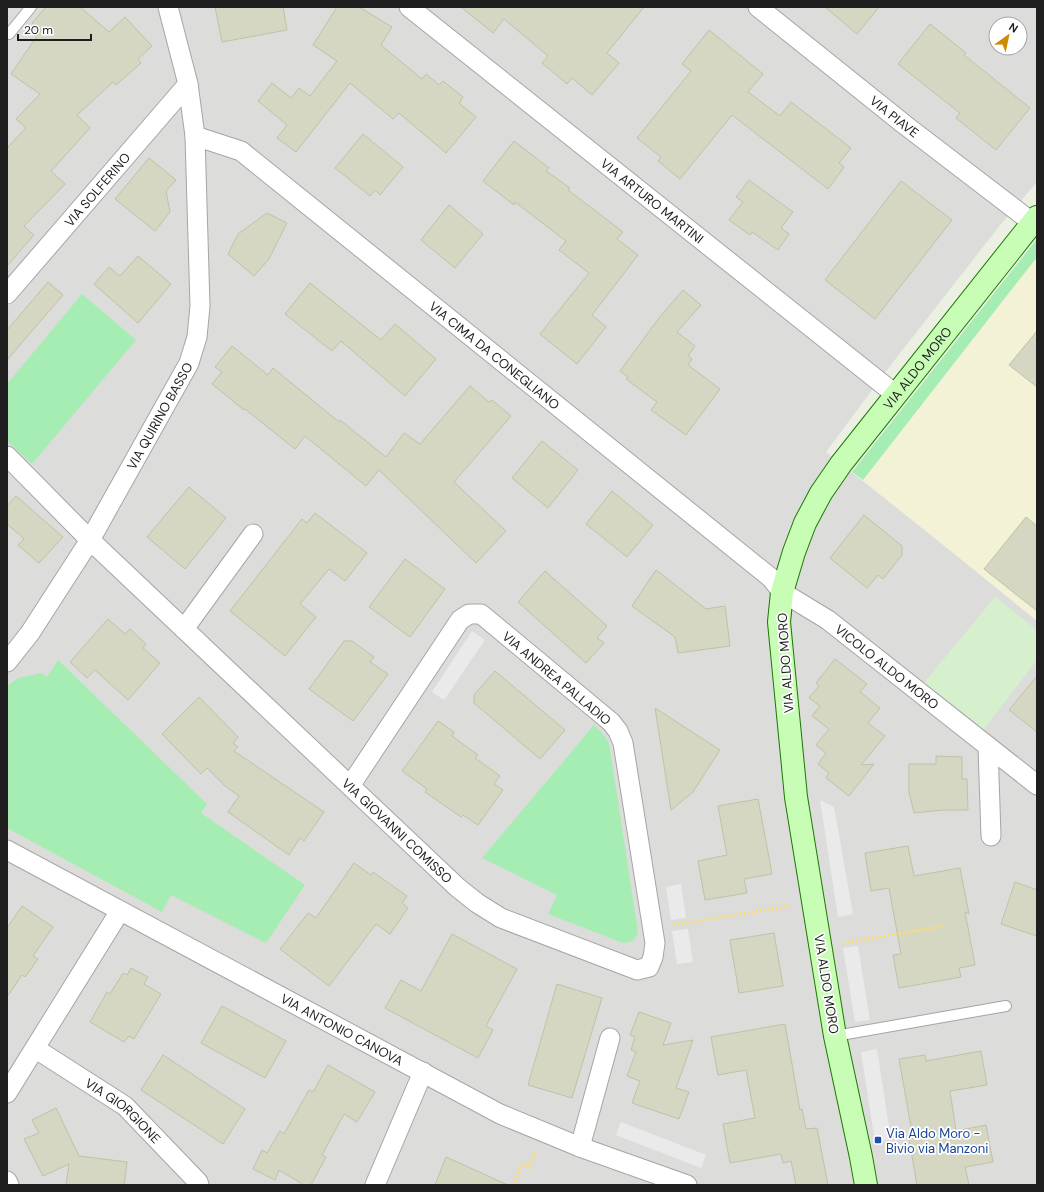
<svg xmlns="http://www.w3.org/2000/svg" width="1044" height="1192" font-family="'DM Sans',sans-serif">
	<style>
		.residential { fill: #dcdcdb; fill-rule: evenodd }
		.military { fill: #f3f1d6 }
		.farmland { fill: #d6f0cd }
		.grass { fill: #a6edb4 }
		.parking { fill: #eaeaea }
		.building { fill: #d5d7c3; stroke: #bfc2a5 }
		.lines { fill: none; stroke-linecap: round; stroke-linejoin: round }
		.lane-casing { stroke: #a5a5a5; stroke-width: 12 }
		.street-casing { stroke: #a5a5a5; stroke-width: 21 }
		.secondary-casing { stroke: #1a7a00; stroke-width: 24 }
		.path { stroke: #ffde65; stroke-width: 2.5; stroke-dasharray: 2 2; stroke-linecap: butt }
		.lane { stroke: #fff; stroke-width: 10 }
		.street { stroke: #fff; stroke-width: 19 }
		.secondary { stroke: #c7fdb4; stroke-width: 22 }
		.transit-dot { fill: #1a4fb4; stroke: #fff; stroke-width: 1.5 }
		.labels { text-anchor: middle; stroke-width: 3.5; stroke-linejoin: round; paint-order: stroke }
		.street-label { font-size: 13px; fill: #1e1e1e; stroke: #fff }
		.transit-label { font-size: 13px; fill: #164399; stroke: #fff; text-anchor: start }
	</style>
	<rect width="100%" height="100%" fill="#ecf0e3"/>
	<path class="residential" d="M7,7h1030v175l-36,42 -111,142 -64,86 211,167v566h-1030zM996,24h24v24h-24z"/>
	<path class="military" d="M1037,257v364l-174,-141z"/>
	<path class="farmland" d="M995,597l42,33v30l-54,70 -59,-47z"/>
	<path class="grass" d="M1037,239v18l-174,223 -11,-8z
		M82,294l54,46 -104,124 -25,-23v-57z
		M58,660l149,144 -6,9 104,72 -39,58 -95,-48 -9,17 -155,-84v-142l11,-8 24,-5 5,4z
		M594,725l9,9 6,9 29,189c-3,9 -7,10 -15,11l-75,-29 9,-19 -75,-37z"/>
	<path class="parking" d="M472,631l13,9 -41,60 -12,-8z
		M820,800l14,7 19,107 -15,3z
		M681,884l5,34 -15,2 -5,-33z
		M688,929l5,33 -16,2 -5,-33z
		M858,946l12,74 -15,2 -12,-74z
		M877,1049l14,90 -16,3 -14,-90z
		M621,1122l85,33 -5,13 -85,-33z"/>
	<path class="building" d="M46,7h34l29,25 16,-15 27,29 -14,13 3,4 -25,22 -3,-3 -36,33 13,13 -39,43 14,13 -41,42 10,9 -27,31v-118l19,-20 -10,-9 24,-25 -29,-20 30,-44 -9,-7z
		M215,7h68l4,23 -65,12z
		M337,7h22l33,20 -11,18 41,34 4,-5 13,11 4,-4 20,16 -4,6 17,14 -30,36 -47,-40 -6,6 -43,-36 -54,69 -19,-14 10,-13 -29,-24 14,-18 19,15 8,-10 11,8 27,-35 -24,-16z
		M461,7h183l-37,46 12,10 -27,32 -20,-17 -5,6 -25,-21 6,-7 -44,-37 -11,14z
		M825,7h54l-22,27z
		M930,24l36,29 -2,2 66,53 -34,42 -40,-32 4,-5 -62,-49z
		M709,30l54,44 -15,18 32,24 11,-14 60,46 -12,15 5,4 -16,22 -96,-74 -52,64 -22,-18 3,-4 -24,-19 54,-67 -9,-7z
		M363,134l40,33 -23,28 -5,-5 -5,6 -35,-28z
		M514,141l35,27 -3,3 24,17 -2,2 55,42 -6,7 21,16 -46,60 14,12 -29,37 -37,-30 49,-61 -30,-23 7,-9 -51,-39 -1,3 -31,-24z
		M149,158l27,22 -10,11 4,21 -15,19 -40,-32z
		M749,180l44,32 -12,16 8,6 -11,16 -26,-18 -2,3 -21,-15 14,-18 -7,-5z
		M901,181l51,39 -77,99 -50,-39z
		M449,205l34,29 -28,34 -34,-28z
		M267,213l20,10 -18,36 -15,17 -26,-22 10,-20z
		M138,256l33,28 -33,39 -44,-39 15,-17 11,9z
		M48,282l15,13 -56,65v-30z
		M310,283l71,57 14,-16 41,35 -31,37 -64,-55 -9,10 -47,-37z
		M683,290l18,15 -24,27 18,14 -7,10 4,3 -4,6 32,24 -34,46 -35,-25 6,-8 -31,-23 2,-2 -8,-6 39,-53z
		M1037,331v56l-28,-22z
		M232,346l36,29 5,-7 66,54 1,-2 46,37 18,-24 16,11 50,-58 19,16 3,-2 19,16 -57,66 52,49 -30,32 -97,-93 -13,16 -61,-50 -10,13 -50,-40 -1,1 -32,-26 10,-12 -7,-5z
		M542,441l36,29 -30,38 -36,-30z
		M189,487l37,31 -41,51 -38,-32z
		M612,491l41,34 -26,32 -41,-33z
		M16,496l47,41 -24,26 -21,-18 6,-6 -17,-15v-18z
		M315,513l52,40 -22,28 -16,-12 -29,35 16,13 -31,39 -55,-45 72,-92 5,4z
		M864,515l38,31v9l-19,24 -5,-4 -11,13 -37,-30z
		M1026,517l11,9v85l-53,-42z
		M405,559l40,30 -35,48 -41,-30z
		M656,570l50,39 19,-3 5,40 -52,7 -3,-16 -43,-31z
		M545,571l62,55 -10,12 7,5 -18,20 -68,-61z
		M108,619l17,15 5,-5 16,15 -3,4 17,15 -32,37 -33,-30 -8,8 -17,-16z
		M344,641h8l22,16 -4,5 18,12 -35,47 -44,-32z
		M835,659l32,25 -7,8 20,16 -12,15 17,13 -24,29 13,-1 -25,32 -23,-18 3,-5 -11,-9 8,-11 -10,-8 13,-16 -17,-13 8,-10 -11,-8 10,-12 -3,-3z
		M495,671l70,59 -25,29 -66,-56v-8z
		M1037,676v56l-28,-22z
		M199,697l39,40 -5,6 5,4 -4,4 90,61 -20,29 -4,-3 -11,17 -61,-43 11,-16 -13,-9 -19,-19 -6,6 -39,-40z
		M655,708l65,42 -27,42 -22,18z
		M438,721l16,11 -2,4 26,19 -3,3 25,18 -6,8 9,6 -25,35 -15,-10 -2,2 -36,-25 2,-3 -25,-18z
		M936,756l26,1v22h5l1,31h-25l-29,3 -5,-21v-28h27z
		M758,799l14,75 -28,5 3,14 -42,7 -7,-39 29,-6 -9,-49z
		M908,846l6,30 46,-8 9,46 -4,-2 10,53 -16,3 2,9 -62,11 -6,-33 8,-1 -12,-66 -18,3 -6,-38z
		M354,863l17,12 2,-3 34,24 -5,7 6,5 -18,26 -14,-10 -47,62 -49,-37 28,-36 8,5z
		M1015,882l22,8v46l-36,-12z
		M22,906l31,21 -20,29 5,3 -13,18 -3,-2 -15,22v-69z
		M774,933l9,53 -44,7 -9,-53z
		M452,934l65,35 -31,57 7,4 -15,28 -93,-50 16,-28 20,11z
		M131,968l17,9 -4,7 17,10 -27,45 -5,-3 -5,6 -34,-20 17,-30 3,2 13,-21 4,2z
		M557,984l45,14 -30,100 -44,-13z
		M222,1006l64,35 -21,37 -64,-35z
		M639,1012l32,11 -8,22 30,-5 -17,48 13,4 -10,27 -47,-16 8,-22 -13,-5 9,-24 -5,-2 4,-13 -5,-2z
		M785,1024l15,86 2,-1 4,20 11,-1 11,57h-32l-5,-24 -8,2 -2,-9 -51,9 -7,-39 32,-6 -9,-48 -28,5 -7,-38z
		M981,1051l6,34 -37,6 6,40 30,-6 7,37 -28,5 4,18h-52l-8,-46 4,-1 -14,-79 26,-4 1,6z
		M163,1055l82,54 -22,35 -82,-54z
		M328,1065l47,27 -18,30 -13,-8 -22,41 4,2 -15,28h-7l-25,-15 -4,10 -22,-11 9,-19 5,3 13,-22 4,3 25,-44 4,2z
		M56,1108l23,48 48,6 -3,23h-58l3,-21 -26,12 -19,-37 15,-6 -7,-13z
		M446,1157l62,28h-73z"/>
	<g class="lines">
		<g class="lane-casing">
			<path id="lane" d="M9,34l22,-27
				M835,1036l171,-30"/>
		</g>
		<g class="street-casing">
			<g id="street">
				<path id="s1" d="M409,7l486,387"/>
				<path id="s2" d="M758,7l147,118 128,98"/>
				<path id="s3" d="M195,136l46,15 530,427 11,14 46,28 209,165"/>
				<path id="s4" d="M7,294l181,-210"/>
				<path id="s5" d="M7,456l83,84 367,347 20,16 24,15 136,52 12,-3 4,-10 2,-14 -32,-200 -5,-12 -7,-9 -130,-108h-12l-9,6 -110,166"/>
				<path d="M184,629l69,-95"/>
				<path id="s6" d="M7,662l23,-29 60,-93 99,-177 8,-26 3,-31 -5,-170 -7,-52 -20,-77"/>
				<path d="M988,747l3,89"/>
				<path id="s7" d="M7,850l493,264 80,33 107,38"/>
				<path id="s8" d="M36,1049l89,57 73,76 1,3"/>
				<path d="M7,1093l113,-182"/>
				<path d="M580,1147l30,-109"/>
				<path d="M7,1181l2,4"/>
				<path d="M375,1185l48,-113"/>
			</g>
		</g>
		<g class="secondary-casing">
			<g id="secondary">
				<path id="s9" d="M866,1185l-5,-28 -26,-121 -39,-239 -17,-175 3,-30 12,-40 11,-29 16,-30 20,-29 196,-247"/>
			</g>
		</g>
		<path class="path" d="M673,925l117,-19
			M844,943l100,-17
			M514,1185l8,-22 7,5 6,-16"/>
		<use href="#lane" class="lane"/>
		<use href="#street" class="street"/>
		<use href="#secondary" class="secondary"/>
	</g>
	<rect class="transit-dot" x="874" y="1136" width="8" height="8" rx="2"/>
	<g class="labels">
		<g class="street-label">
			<text dy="5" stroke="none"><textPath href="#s2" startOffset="175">VIA PIAVE</textPath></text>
			<text dy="5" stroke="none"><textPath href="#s4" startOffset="138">VIA SOLFERINO</textPath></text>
			<text dy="5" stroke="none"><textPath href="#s1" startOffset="311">VIA ARTURO MARTINI</textPath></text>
			<text dy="5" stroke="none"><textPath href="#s3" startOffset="374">VIA CIMA DA CONEGLIANO</textPath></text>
			<text dy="5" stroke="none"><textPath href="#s9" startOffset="865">VIA ALDO MORO</textPath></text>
			<text dy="5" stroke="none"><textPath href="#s6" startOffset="290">VIA QUIRINO BASSO</textPath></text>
			<text transform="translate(785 663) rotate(-94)" y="5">VIA ALDO MORO</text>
			<text dy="5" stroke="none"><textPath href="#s3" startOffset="876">VICOLO ALDO MORO</textPath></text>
			<text transform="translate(557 678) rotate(40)" y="5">VIA ANDREA PALLADIO</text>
			<text dy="5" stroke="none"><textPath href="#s5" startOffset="541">VIA GIOVANNI COMISSO</textPath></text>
			<text transform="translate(827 984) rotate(81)" y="5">VIA ALDO MORO</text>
			<text dy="5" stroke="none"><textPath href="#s7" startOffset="380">VIA ANTONIO CANOVA</textPath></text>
			<text dy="5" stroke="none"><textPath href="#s8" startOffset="107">VIA GIORGIONE</textPath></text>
		</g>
		<g class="transit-label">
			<text x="886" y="1138">Via Aldo Moro -<tspan x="886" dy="15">Bivio via Manzoni</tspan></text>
		</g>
	</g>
	<rect width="1044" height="1192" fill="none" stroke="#1e1e1e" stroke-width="16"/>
	<g transform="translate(1008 36) rotate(33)"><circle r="19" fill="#ffffff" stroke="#a5a5a5"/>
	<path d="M0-3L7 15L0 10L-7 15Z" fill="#cc8b00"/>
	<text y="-6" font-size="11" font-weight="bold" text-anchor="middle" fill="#1e1e1e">N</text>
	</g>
	<path d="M18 34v6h73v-6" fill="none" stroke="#1e1e1e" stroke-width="2"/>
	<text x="24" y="34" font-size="12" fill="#1e1e1e" stroke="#ffffff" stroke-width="3" paint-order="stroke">20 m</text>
</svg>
